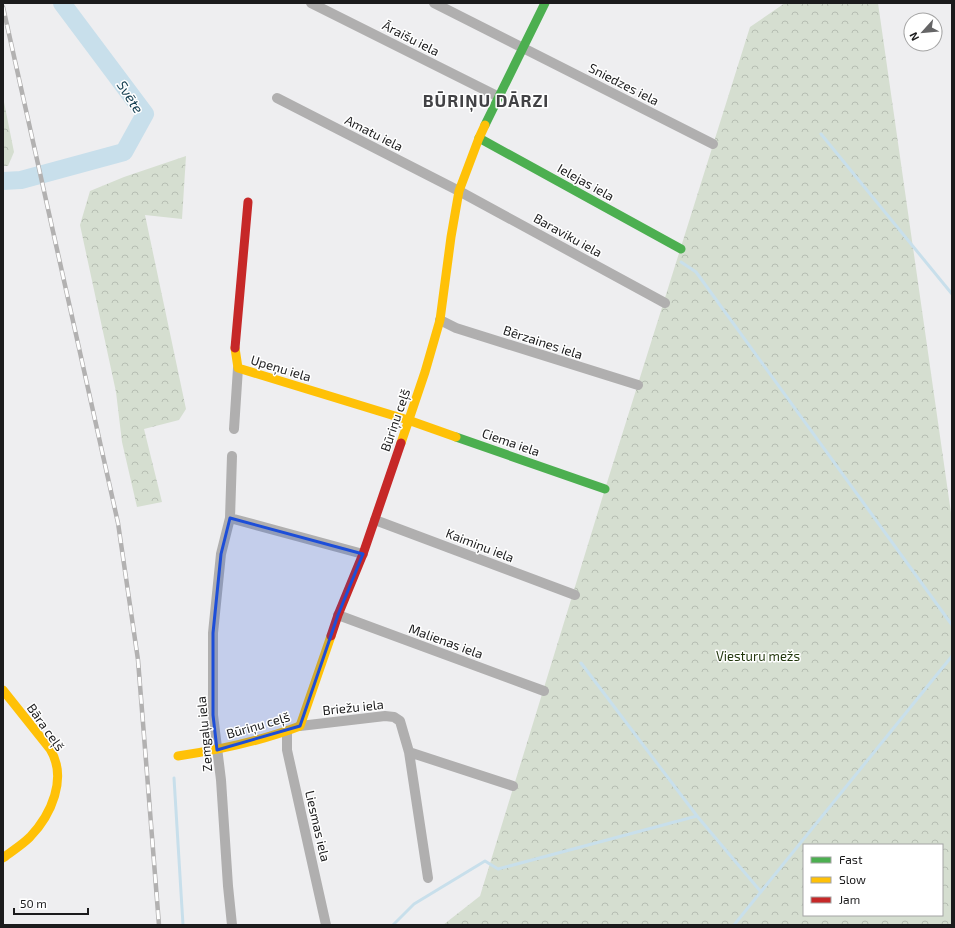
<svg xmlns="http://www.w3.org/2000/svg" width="955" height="928" font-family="'Exo 2',sans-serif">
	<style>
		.forest { fill: url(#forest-crowns); fill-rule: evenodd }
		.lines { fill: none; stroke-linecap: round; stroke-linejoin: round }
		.stream { stroke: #c8dfeb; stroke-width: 3 }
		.river { stroke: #c8dfeb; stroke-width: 18 }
		.street { stroke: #b0afaf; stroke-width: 10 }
		.fast { stroke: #4caf50; stroke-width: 9 }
		.slow { stroke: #ffc107; stroke-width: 9 }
		.jam { stroke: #c62828; stroke-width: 9 }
		.rail-casing { stroke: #b2b1b1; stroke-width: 4.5 }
		.rail { stroke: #fff; stroke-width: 3; stroke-dasharray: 9; stroke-linecap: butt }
		.marked { fill: #1d4ed8; fill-opacity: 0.2; stroke: #1d4ed8; stroke-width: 3; stroke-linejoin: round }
		.labels { text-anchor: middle; stroke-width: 3; stroke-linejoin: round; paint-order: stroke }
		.street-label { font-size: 13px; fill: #1b1b1c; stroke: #fff }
		.park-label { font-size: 13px; fill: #1e3409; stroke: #fff }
		.water-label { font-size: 14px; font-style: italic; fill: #123d50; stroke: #fff }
		.district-label { font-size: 17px; font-weight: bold; letter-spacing: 1px; fill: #424245; stroke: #fff }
	</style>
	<defs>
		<pattern id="forest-crowns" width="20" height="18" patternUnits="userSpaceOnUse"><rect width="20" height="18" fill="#d5ded0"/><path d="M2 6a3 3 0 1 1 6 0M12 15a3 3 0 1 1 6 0" fill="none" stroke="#b6beb2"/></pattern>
	</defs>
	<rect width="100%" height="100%" fill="#eeeef0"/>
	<path class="forest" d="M785,3h93l74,517v405h-509l37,-29 125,-407 145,-462zM804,845h138v70h-138z
		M3,97l11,55 -6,14h-5z
		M186,156l-4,63 -37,-4 41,194 -7,11 -35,9 18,73 -25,5 -15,-65 -6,-50 -36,-167 10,-34 34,-14z"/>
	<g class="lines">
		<path class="stream" d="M821,134l131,160
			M681,262l15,10 256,353
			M581,663l116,153 64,76
			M174,778l9,147
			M393,925l21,-21 71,-43 13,8 199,-53
			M734,925l218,-269"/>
		<path class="river" d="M3,181l18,-1 103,-28 21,-38 -83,-111"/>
		<path class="street" d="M311,3l188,94
			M434,3l279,141
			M277,98l182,93 206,112
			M440,320l16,8 182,57
			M234,429l4,-61
			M230,518l133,36
			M375,520l200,75
			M338,615l206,76
			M300,726l85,-10 9,1 6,4 9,31 19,126
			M287,731v19l39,175
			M409,752l104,34
			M232,925l-4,-39 -7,-106 -8,-65v-82l8,-79 9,-36 2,-62"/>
		<path class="fast" d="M485,125l60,-122
			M479,138l202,111
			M456,437l149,52"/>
		<path class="slow" d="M235,348l3,20 170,52 48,17
			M401,443l24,-71 15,-52 11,-83 8,-46 20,-53 6,-13
			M3,690l47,59c18,29 1,66 -20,88 -8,8 -18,14 -27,21
			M178,756c41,-6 83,-15 122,-30l31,-90"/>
		<path class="jam" d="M235,348l13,-146
			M331,636l7,-21 25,-61 38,-111"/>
		<g class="rail-casing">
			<path id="rail" d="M3,7l115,516 20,137 21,265"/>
		</g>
		<use href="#rail" class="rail"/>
	</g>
	<path class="marked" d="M230,518l133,36 -25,61 -38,111 -83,24 -4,-35v-82l8,-79z"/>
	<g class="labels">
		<g class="street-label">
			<text transform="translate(411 38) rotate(27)" y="5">Āraišu iela</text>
			<text transform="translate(624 84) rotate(27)" y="5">Sniedzes iela</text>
			<text transform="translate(374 133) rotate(27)" y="5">Amatu iela</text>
			<text transform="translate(586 182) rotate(29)" y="5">Ielejas iela</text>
			<text transform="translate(568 235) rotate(29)" y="5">Baraviku iela</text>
			<text transform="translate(543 342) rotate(18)" y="5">Bērzaines iela</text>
			<text transform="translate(281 368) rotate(17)" y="5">Upeņu iela</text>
			<text transform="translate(395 420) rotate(-71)" y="5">Būriņu ceļš</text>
			<text transform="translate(511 442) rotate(19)" y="5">Ciema iela</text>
			<text transform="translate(480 545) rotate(21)" y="5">Kaimiņu iela</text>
			<text transform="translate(446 641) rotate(20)" y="5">Malienas iela</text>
			<text transform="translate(353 707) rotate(-6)" y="5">Briežu iela</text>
			<text transform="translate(258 725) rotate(-16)" y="5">Būriņu ceļš</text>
			<text transform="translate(46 727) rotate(55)" y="5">Bāra ceļš</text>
			<text transform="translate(204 734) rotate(-95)" y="5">Zemgaļu iela</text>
			<text transform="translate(318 826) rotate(77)" y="5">Liesmas iela</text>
		</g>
		<g class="park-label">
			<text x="758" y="661">Viesturu mežs</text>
		</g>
		<g class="water-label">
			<text transform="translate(130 97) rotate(57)" y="5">Svēte</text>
		</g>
		<g class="district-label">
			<text x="486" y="107">BŪRIŅU DĀRZI</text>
		</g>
	</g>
	<rect width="955" height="928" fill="none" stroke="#1b1b1c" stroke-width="8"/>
	<rect x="803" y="844" width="140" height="72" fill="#ffffff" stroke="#a4a4a4"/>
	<rect x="811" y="857" width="20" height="6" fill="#4caf50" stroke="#a4a4a4"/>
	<text x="839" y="864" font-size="12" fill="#1b1b1c">Fast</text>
	<rect x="811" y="877" width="20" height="6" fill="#ffc107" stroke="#a4a4a4"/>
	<text x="839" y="884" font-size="12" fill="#1b1b1c">Slow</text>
	<rect x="811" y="897" width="20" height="6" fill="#c62828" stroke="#a4a4a4"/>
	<text x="839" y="904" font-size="12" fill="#1b1b1c">Jam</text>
	<g transform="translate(923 32) rotate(243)"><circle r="19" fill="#ffffff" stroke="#a4a4a4"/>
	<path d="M0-3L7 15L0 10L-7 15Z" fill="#656566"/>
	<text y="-6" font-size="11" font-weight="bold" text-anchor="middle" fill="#1b1b1c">N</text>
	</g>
	<path d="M14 908v6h74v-6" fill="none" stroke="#1b1b1c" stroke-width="2"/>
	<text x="20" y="908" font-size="12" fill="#1b1b1c" stroke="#ffffff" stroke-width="3" paint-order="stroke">50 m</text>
</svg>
